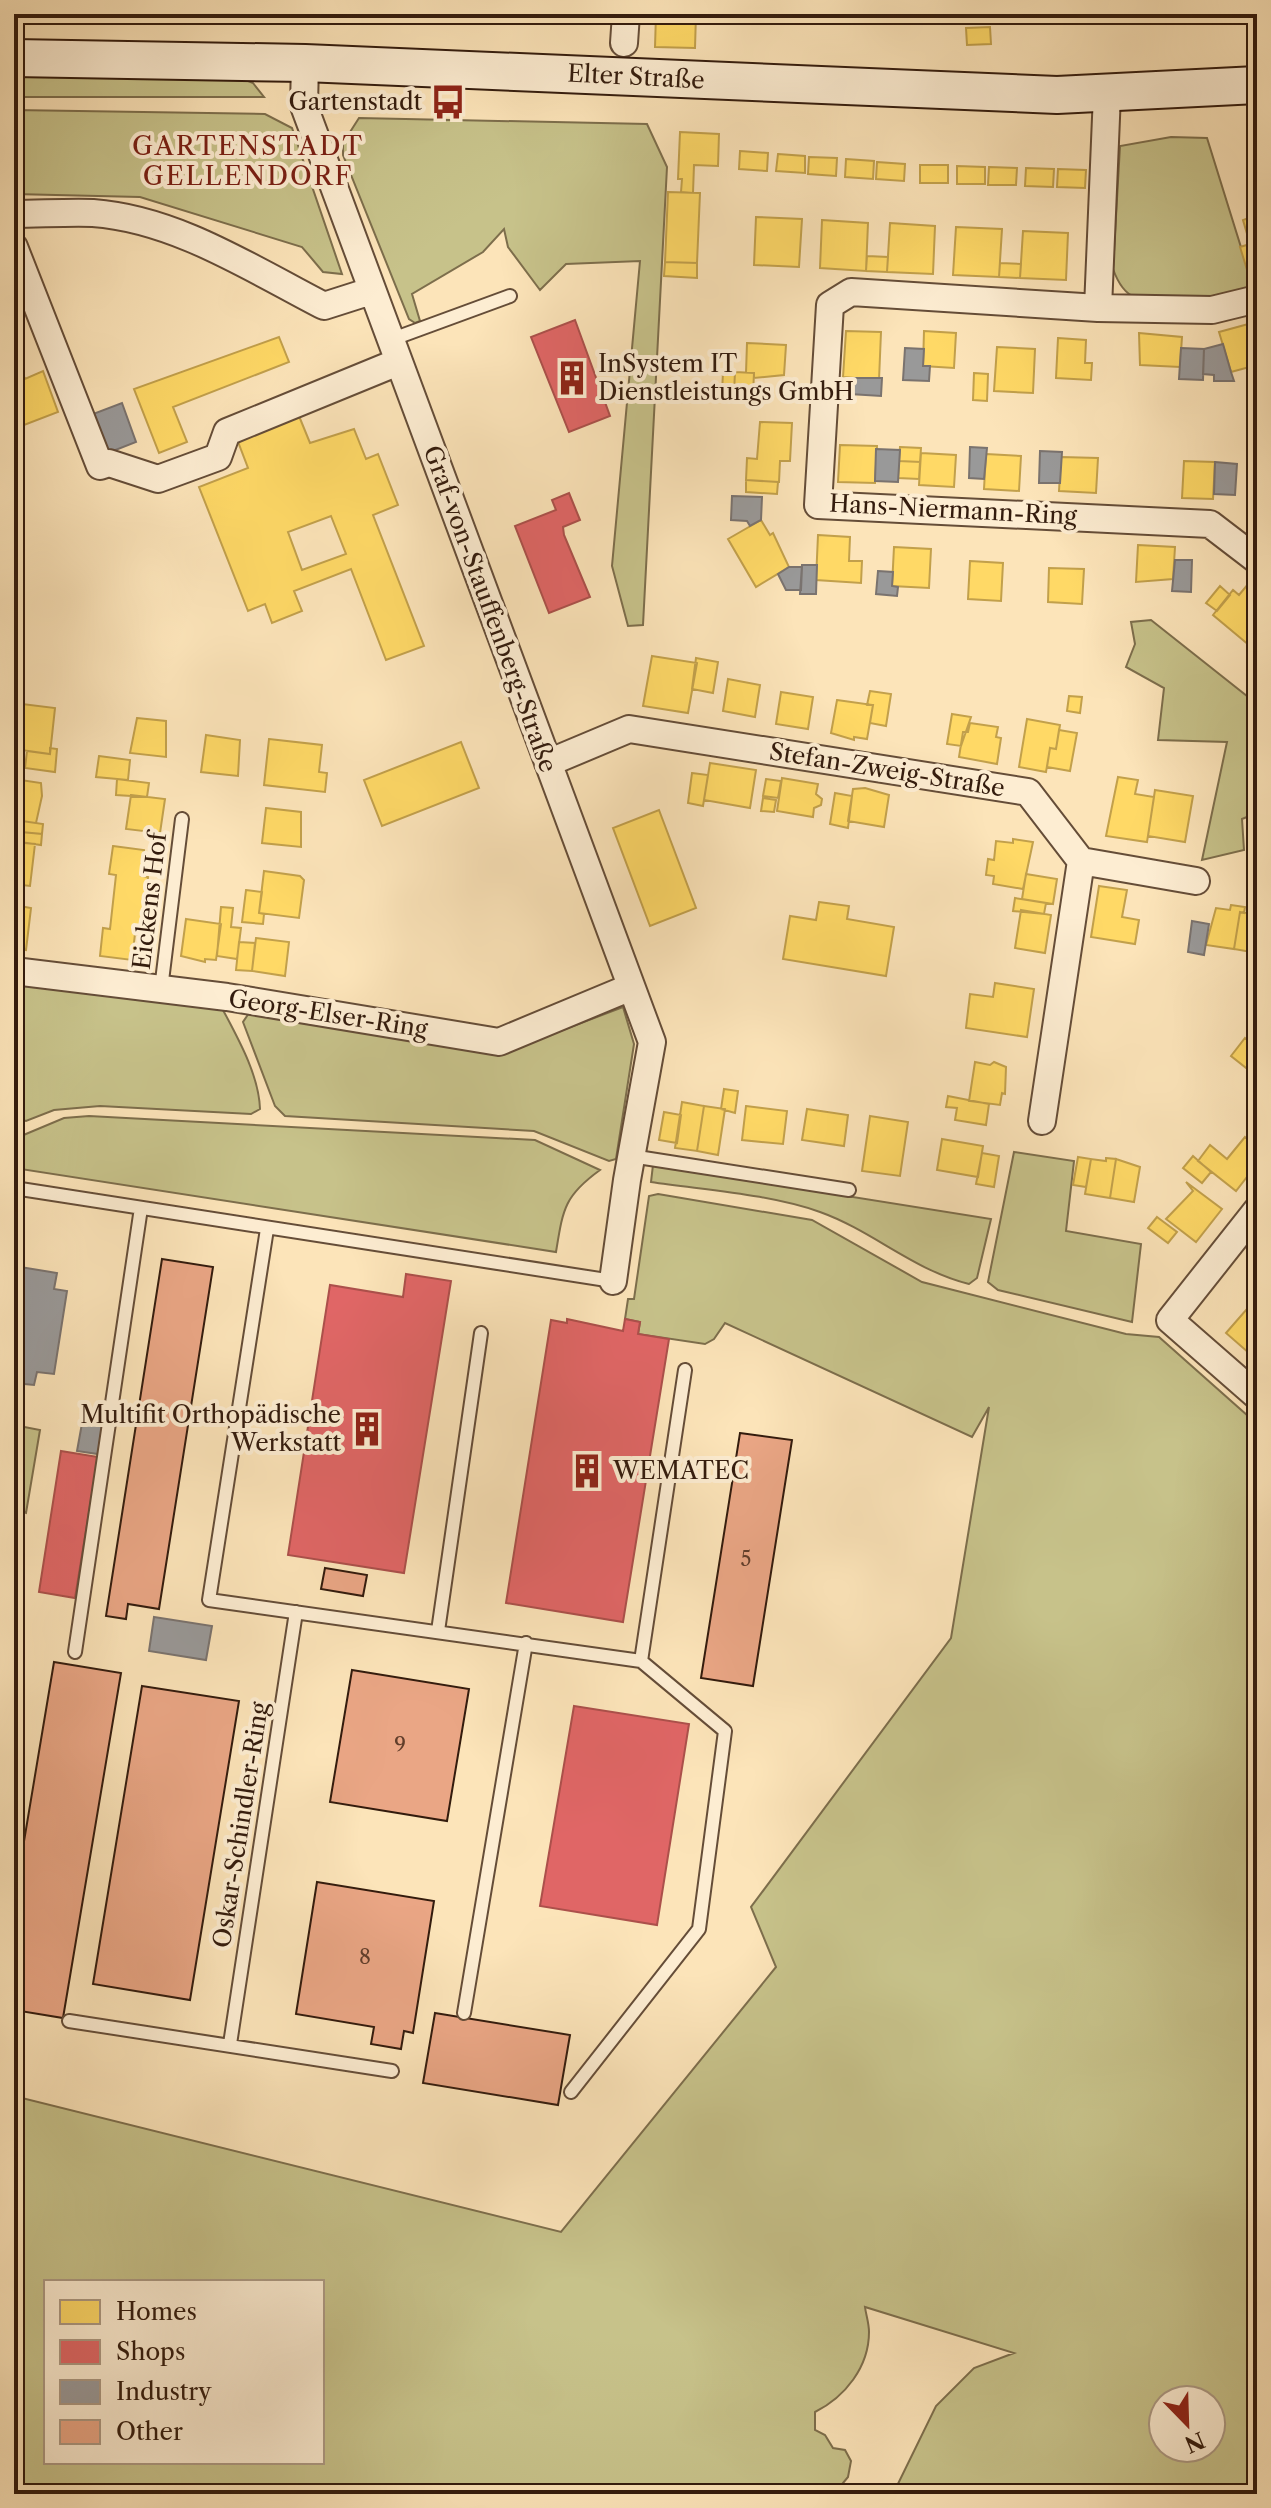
<svg xmlns="http://www.w3.org/2000/svg" width="1271" height="2508" font-family="'Libre Caslon Text',serif">
	<style>
		.green { fill: #c7c28a; stroke: #7d6e4c; stroke-width: 2; fill-rule: evenodd }
		.homes { fill: #ffd966; stroke: #c2a04b; stroke-width: 2; fill-rule: evenodd }
		.shops { fill: #e06666; stroke: #ac504b; stroke-width: 2 }
		.industry { fill: #999; stroke: #7a736f; stroke-width: 2 }
		.building { fill: #eaa685; stroke: #331b0d; stroke-width: 2 }
		.lines { fill: none; stroke-linecap: round; stroke-linejoin: round }
		.service-casing { stroke: #654d38; stroke-width: 16 }
		.minor-casing { stroke: #654d38; stroke-width: 30 }
		.secondary-casing { stroke: #331b0d; stroke-width: 40 }
		.service { stroke: #fdedd2; stroke-width: 12 }
		.minor { stroke: #fdedd2; stroke-width: 26 }
		.secondary { stroke: #fdedd2; stroke-width: 36 }
		.labels { text-anchor: middle; stroke-width: 8; stroke-linejoin: round; paint-order: stroke }
		.number-label { font-size: 20px; fill: #613e2b }
		.street-label { font-size: 24px; fill: #331b0d; stroke: #fdedd2 }
		.poi-label { font-size: 24px; fill: #331b0d; stroke: #fdedd2; text-anchor: end }
		.neighbourhood-label { font-size: 26px; letter-spacing: 2px; fill: #7a1f14; stroke: #fdedd2 }
	</style>
	<rect width="100%" height="100%" fill="#fce4b9"/>
	<filter id="stains"><feTurbulence type="fractalNoise" baseFrequency=".0025" numOctaves="4"/><feColorMatrix values="0 0 0 0 .2 0 0 0 0 .09 0 0 0 0 .02 0 0 0 .5 -.17"/></filter>
	<radialGradient id="worn" r=".72"><stop offset=".6" stop-color="#630" stop-opacity="0"/><stop offset="1" stop-color="#630" stop-opacity=".3"/></radialGradient>
	<path class="green" d="M14,71l227,7 12,5 11,14h-250z
		M14,110l251,4 27,14 50,146 -19,-2 -21,-25 -162,-50 -126,-3z
		M359,118l288,6 20,43 -24,458 -15,1 -16,-60 28,-305 -74,3 -26,26 -32,-43 -4,-18 -21,23 -71,42 8,27 -5,2 -6,-4 -66,-164v-12z
		M1171,137l36,1 47,151c-32,6 -88,17 -119,8 -12,-4 -18,-17 -22,-28l7,-123z
		M1151,620l106,84v109l-15,6 2,31 -42,10 25,-118 -69,-2 6,-52 -38,-21 9,-23 -4,-22z
		M14,983l209,27c16,30 36,66 37,99l-9,5 -151,-8 -46,4 -28,11 -10,-3z
		M623,1007l11,37 -18,115 -7,2 -75,-30 -249,-15 -10,-10 -32,-84 6,-9 251,41z
		M89,1116l446,24 65,30c-36,26 -37,39 -44,82l-542,-84v-29l50,-21z
		M1014,1152l60,9 -8,70 75,13 -9,78 -134,-32 -10,-8z
		M653,1165l338,54 -14,59 -8,6c-56,-14 -96,-53 -149,-72 -50,-18 -116,-22 -169,-30z
		M658,1194l154,26 110,62 204,52 33,3 98,87v1070h-364l43,-88 38,-38 40,-15 -149,-46c1,8 4,16 4,25 0,35 -24,65 -54,80v18l10,5 8,13 12,2 6,11 -3,16 -14,17h-820v-398l547,136 215,-265 -25,-60 200,-269 38,-231 -17,30 -247,-114 -11,16 -9,5 -67,-10 2,-12 -15,-3 3,-20h6l15,-103zM46,2282h276v180h-276zM1163,2400h48v48h-48z
		M14,1425l26,5 -14,83 -12,-4z"/>
	<path class="homes" d="M656,14h40l-1,34 -40,-1z
		M990,27l1,17 -24,1 -1,-17z
		M680,132l39,2 -1,32 -24,-1 -1,28 -12,-1 1,-13h-4z
		M740,151l28,2 -1,18 -28,-2z
		M778,154l27,2v17l-29,-2z
		M809,157l28,1 -1,18 -28,-2z
		M846,159l28,2 -1,18 -28,-2z
		M877,162l28,2 -1,17 -28,-2z
		M920,165h28v18h-28z
		M957,166l28,1v17h-28z
		M989,167l28,1 -1,17h-28z
		M1026,168l28,1 -1,18 -28,-1z
		M1058,169l28,1 -1,18 -28,-1z
		M668,192l32,1 -3,70 -32,-1z
		M1257,215v55l-9,3 -8,-26 10,-3 -7,-24z
		M756,217l46,2 -3,48 -45,-2z
		M822,220l46,3 -2,48 -46,-3z
		M890,223l45,3 -2,48 -46,-2z
		M956,227l46,2 -3,48 -46,-2z
		M1023,231l45,2 -2,47 -46,-2z
		M867,256l21,1 -1,15 -21,-1z
		M665,262l32,1v15l-33,-2z
		M1000,263l21,1 -1,14 -21,-1z
		M1252,323l5,19v23l-26,7 -12,-40z
		M846,331l35,1 -2,48 -36,-3z
		M924,331l32,2 -2,35 -31,-2z
		M1139,333l43,4 -2,30 -40,-2z
		M279,337l10,25 -116,45 14,35 -28,11 -25,-64z
		M1058,338l28,2 -1,23h7l-1,17 -35,-2z
		M747,343l39,2 -2,30 -30,3v-5h-8z
		M997,347l38,2 -2,44 -39,-2z
		M14,350l11,29 18,-8 15,41 -34,13 -10,-19z
		M723,372h12l-1,21h-12z
		M735,372l19,1 -1,21 -19,-1z
		M974,373l14,1 -1,27 -14,-1z
		M299,416l11,27 44,-14 12,30 12,-5 20,51 -25,10 51,131 -38,14 -35,-91 -57,22 8,20 -30,12 -7,-19 -17,7 -49,-124 49,-19 -11,-29zM331,516l15,38 -44,16 -14,-38z
		M760,422l32,1 -2,38h-10l-1,21 -33,-2 1,-22 10,1z
		M840,445l37,1 -2,37 -37,-1z
		M900,447l21,1 -1,14 -21,-1z
		M921,453l35,2 -2,32 -35,-2z
		M986,454l35,2 -2,35 -35,-2z
		M1061,457l37,1 -2,35 -37,-2z
		M899,461l21,1 -1,17 -21,-1z
		M1184,461l31,1 -2,37 -31,-1z
		M746,480l32,2 -1,12 -31,-2z
		M761,520l9,15 3,-2 16,34 -33,20 -28,-48z
		M818,535l32,2 -1,24h13l-1,22 -45,-3z
		M1138,545l37,2 -2,32 -37,3z
		M894,547l37,2 -2,39 -37,-2z
		M970,561l33,2 -2,38 -33,-2z
		M1049,568l35,1 -2,35 -34,-2z
		M1249,583l8,7 -1,61 -43,-36 20,-25 6,5z
		M1220,586l10,9 -13,16 -11,-8z
		M652,656l45,7 -9,50 -45,-7z
		M696,658l22,4 -5,31 -21,-4z
		M728,679l32,6 -5,32 -32,-6z
		M870,691l21,3 -5,32 -16,-3 3,-18h-6z
		M781,692l32,5 -5,32 -32,-5z
		M1069,696l13,1 -2,16 -13,-2z
		M837,700l36,5 -6,34 -13,-2v3l-23,-7z
		M14,703l41,5 -5,46 -36,-5z
		M952,714l19,3 -10,29 -14,-2z
		M137,718l29,3v36l-36,-4z
		M1027,719l33,6 -4,24 -6,-1 -4,24 -27,-5z
		M970,723l28,4 -2,10 5,1 -4,26 -38,-7 4,-25h5z
		M1059,730l18,3 -7,38 -23,-4 3,-19 6,1z
		M206,735l34,5 -2,36 -37,-4z
		M269,739l53,6 -3,27 8,1 -2,19 -61,-7z
		M461,742l18,46 -97,38 -18,-46z
		M50,748l7,1 -2,23 -30,-4 2,-17 23,3z
		M99,756l31,4 -2,20 -32,-3z
		M710,763l46,7 -6,38 -46,-8z
		M692,773l16,2 -5,31 -15,-3z
		M1118,777l20,3 -3,14 19,3 -7,45 -41,-6z
		M782,778l36,6 -2,10 6,5 -1,6 -7,3 -1,9 -36,-6z
		M14,779l27,4 1,13 -6,27 -22,-3z
		M117,779l32,4 -2,14 -31,-2z
		M766,779l15,2 -3,17 -15,-2z
		M865,788l24,7 -5,32 -36,-6 5,-32z
		M1155,790l38,6 -8,46 -37,-6z
		M835,793l17,3 -4,32 -18,-4z
		M131,795l34,4 -5,34 -34,-4z
		M763,798l13,2 -2,12 -13,-1z
		M266,808l35,4v35l-39,-4z
		M659,810l37,98 -46,18 -37,-98z
		M22,821l21,3 -1,10 -21,-2z
		M21,832l21,2 -1,11 -21,-3z
		M1013,839l20,3 -10,47 -30,-5 1,-8 -8,-1 2,-16 6,1 2,-19 17,2z
		M14,842l21,2 -5,42 -16,-2z
		M113,846l31,4 -3,26 7,1 -6,58 -7,-1 -3,26 -32,-4 3,-28 7,1 6,-54 -7,-1z
		M264,871l36,5 4,4 -5,38 -40,-5z
		M1026,874l31,5 -4,25 -31,-5z
		M1099,886l28,4 -5,27 17,3 -4,24 -44,-7z
		M246,890l16,2 -3,21 5,1 -1,10 -21,-2z
		M1015,898l31,5 -2,11 -31,-3z
		M819,902l30,4 -2,13 47,8 -8,49 -103,-17 7,-43 26,4z
		M14,905l17,3 -5,42 -12,-2z
		M1231,905l14,2 -1,6 -4,-1 -6,37 -28,-4 10,-37 14,2z
		M221,907l12,1 -2,19 10,1 -4,31 -20,-3z
		M1021,910l30,5 -6,38 -30,-5z
		M1240,912l17,2v39l-23,-4z
		M186,919l35,5 -5,36 -11,-1v3l-24,-6z
		M256,938l33,4 -4,34 -33,-5z
		M239,942l16,1 -3,28 -16,-1z
		M995,983l39,6 -7,48 -61,-9 4,-34 23,3z
		M1245,1038l12,10v14l-7,9 -19,-15z
		M975,1062l15,3 4,-3 12,5 -1,27 -3,-1 -2,12 -31,-4z
		M724,1089l14,2 -3,22 -14,-4z
		M948,1096l41,8 -3,21 -31,-5 2,-12 -11,-1z
		M682,1102l22,4 -7,45 -22,-3z
		M704,1106l21,3 -7,46 -21,-4z
		M746,1106l41,5 -4,33 -41,-4z
		M807,1109l41,6 -4,31 -42,-6z
		M664,1112l17,3 -4,28 -18,-3z
		M870,1116l38,6 -8,54 -38,-5z
		M1245,1137l12,9v18l-21,27 -38,-30 12,-16 17,14z
		M942,1139l41,7 -5,31 -41,-7z
		M982,1153l17,3 -5,31 -18,-3z
		M1193,1156l18,16 -9,11 -19,-15z
		M1078,1157l13,2 -5,28 -13,-2z
		M1106,1158l10,1 -6,39 -25,-4 6,-35 15,2z
		M1116,1159l24,8 -6,35 -24,-4z
		M1186,1182l36,27 -26,33 -30,-23 27,-28z
		M1157,1217l20,15 -9,11 -20,-15z
		M1246,1310l11,13v37l-31,-27z"/>
	<path class="shops" d="M575,320l35,96 -41,16 -38,-95z
		M569,493l11,27 -17,7 1,8 26,62 -41,16 -34,-87 41,-16 -4,-10z
		M406,1274l45,7 -47,292 -116,-18 42,-270 73,12z
		M567,1319l56,12 2,-12 15,3 -2,12 31,5 -46,283 -117,-19 45,-283 16,3z
		M61,1451l37,6 -23,141 -36,-6z
		M574,1706l115,18 -32,201 -117,-19z"/>
	<path class="industry" d="M1223,344l8,28 3,9h-20v-6l-11,-1 1,-25z
		M905,348l19,1 -1,17h7l-1,15 -26,-1z
		M1181,348l23,1 -1,31 -24,-1z
		M851,378h31l-1,18 -31,-2z
		M122,403l14,39 -28,11 -15,-39z
		M970,447l17,1 -3,31 -15,-1z
		M876,449l24,1 -2,32 -23,-1z
		M1040,451l22,1 -2,31h-21z
		M1215,462l22,2 -2,31 -21,-1z
		M732,496l30,1 -1,23 -11,6 -3,-5 -16,-1z
		M1175,560h17l-1,32 -19,-1z
		M802,565h15l-1,29h-16z
		M789,567h13l-1,23h-15l-8,-16z
		M878,571l15,1 -1,14 6,1 -1,9 -21,-2z
		M1192,921l17,3 -5,31 -16,-3z
		M14,1266l43,7 -3,16 13,2 -13,83 -17,-2 -3,13 -20,-2z
		M83,1418l20,3 -5,33 -21,-3z
		M154,1617l58,9 -6,34 -57,-9z"/>
	<path class="building" d="M162,1259l51,8 -54,342 -31,-5 -2,15 -20,-3z
		M740,1433l52,7 -39,246 -52,-8z
		M325,1568l42,7 -4,21 -42,-7z
		M54,1662l67,11 -58,345 -49,-8v-109z
		M352,1670l117,19 -22,132 -117,-19z
		M142,1686l97,15 -49,299 -97,-16z
		M317,1882l117,19 -21,132 -9,-2 -3,18 -30,-5 3,-17 -78,-13z
		M435,2013l135,22 -12,70 -135,-22z"/>
	<g class="lines">
		<g class="service-casing">
			<path id="service" d="M390,340l120,-44
				M161,989l21,-170
				M631,1156l218,34
				M14,1188l599,93
				M267,1229l-58,371 432,61 44,-291
				M438,1631l43,-298
				M75,1652l66,-444
				M464,2013l62,-370
				M69,2021l323,50
				M230,2044l66,-432
				M571,2092l128,-163 26,-198 -84,-70"/>
		</g>
		<g class="minor-casing">
			<path id="minor" d="M624,43l2,-29
				M305,63l-1,43 348,936 -25,138 -14,101
				M14,214c26,0 53,-2 79,-1 83,6 159,56 231,93l47,-15
				M14,247l86,219 9,-3 49,16 60,-22 9,-25 171,-70
				M1257,299l-45,11 -114,-2 -247,-16 -21,13 -12,200 392,19 47,36
				M1098,308l9,-214
				M548,763l81,-34 399,63 53,69 -39,260
				M1081,861l115,20
				M14,971l213,26 272,45 132,-55
				M1257,1210l-87,110 87,76"/>
		</g>
		<g class="secondary-casing">
			<path id="secondary" d="M14,58l291,5 752,32 200,-10"/>
		</g>
		<use href="#service" class="service"/>
		<use href="#minor" class="minor"/>
		<use href="#secondary" class="secondary"/>
	</g>
	<defs>
		<g id="bus-bare" transform="scale(2.76)"><path d="M-5-6H5V4H4V6H2V4H-2V6H-4V4H-5ZM-3.5-4V0h7V-4ZM-3.5 1.2v1.5H-2V1.2ZM2 1.2v1.5H3.5V1.2Z" fill="#8f2418" stroke="#fdedd2" stroke-width="2.5" paint-order="stroke"/></g>
		<g id="building-bare" transform="scale(2.76)"><path d="M-4-6H4V6H1V3H-1V6H-4ZM-2.5-4.3h1.7v1.8h-1.7ZM.8-4.3h1.7v1.8H.8ZM-2.5-1h1.7V.8h-1.7ZM.8-1h1.7V.8H.8Z" fill="#8f2418" stroke="#fdedd2" stroke-width="2.5" paint-order="stroke"/></g>
	</defs>
	<g fill-rule="evenodd">
		<use href="#bus-bare" x="448" y="102"/>
		<use href="#building-bare" x="572" y="378"/>
		<use href="#building-bare" x="367" y="1429"/>
		<use href="#building-bare" x="587" y="1471"/>
	</g>
	<g class="labels">
		<g class="number-label">
			<text x="746" y="1566">5</text>
			<text x="400" y="1752">9</text>
			<text x="365" y="1964">8</text>
		</g>
		<g class="street-label">
			<text transform="translate(636 77) rotate(3)" y="8">Elter Straße</text>
			<text transform="translate(953 510) rotate(3)" y="8">Hans-Niermann-Ring</text>
			<text transform="translate(490 609) rotate(70)" y="8">Graf-von-Stauffenberg-Straße</text>
			<text transform="translate(887 770) rotate(9)" y="8">Stefan-Zweig-Straße</text>
			<text transform="translate(150 901) rotate(-83)" y="8">Eickens Hof</text>
			<text transform="translate(328 1014) rotate(9)" y="8">Georg-Elser-Ring</text>
			<text transform="translate(241 1825) rotate(-81)" y="8">Oskar-Schindler-Ring</text>
		</g>
		<g class="poi-label">
			<text x="422" y="110">Gartenstadt</text>
			<text x="598" y="372" text-anchor="start">InSystem IT<tspan x="598" dy="28">Dienstleistungs GmbH</tspan></text>
			<text x="341" y="1423">Multifit Orthopädische<tspan x="341" dy="28">Werkstatt</tspan></text>
			<text x="613" y="1479" text-anchor="start">WEMATEC</text>
		</g>
		<g class="neighbourhood-label">
			<text x="248" y="155">GARTENSTADT<tspan x="248" dy="30">GELLENDORF</tspan></text>
		</g>
	</g>
	<rect width="1271" height="2508" fill="none" stroke="#fce4b9" stroke-width="48"/>
	<rect x="16" y="16" width="1239" height="2476" fill="none" stroke="#331b0d" stroke-width="4"/>
	<rect x="24" y="24" width="1223" height="2460" fill="none" stroke="#331b0d" stroke-width="2"/>
	<rect x="44" y="2280" width="280" height="184" fill="#fdedd2" stroke="#ac9983" stroke-width="2"/>
	<rect x="60" y="2300" width="40" height="24" fill="#ffd966" stroke="#ac9983" stroke-width="2"/>
	<text x="116" y="2320" font-size="24" fill="#331b0d">Homes</text>
	<rect x="60" y="2340" width="40" height="24" fill="#e06666" stroke="#ac9983" stroke-width="2"/>
	<text x="116" y="2360" font-size="24" fill="#331b0d">Shops</text>
	<rect x="60" y="2380" width="40" height="24" fill="#999999" stroke="#ac9983" stroke-width="2"/>
	<text x="116" y="2400" font-size="24" fill="#331b0d">Industry</text>
	<rect x="60" y="2420" width="40" height="24" fill="#eaa685" stroke="#ac9983" stroke-width="2"/>
	<text x="116" y="2440" font-size="24" fill="#331b0d">Other</text>
	<g transform="translate(1187 2424) rotate(157)"><circle r="38" fill="#fdedd2" stroke="#ac9983" stroke-width="2"/>
	<path d="M0-6L14 30L0 20L-14 30Z" fill="#8f2418"/>
	<text y="-12" font-size="22" font-weight="bold" text-anchor="middle" fill="#331b0d">N</text>
	</g>
	<rect width="100%" height="100%" filter="url(#stains)"/>
	<rect width="100%" height="100%" fill="url(#worn)"/>
</svg>
